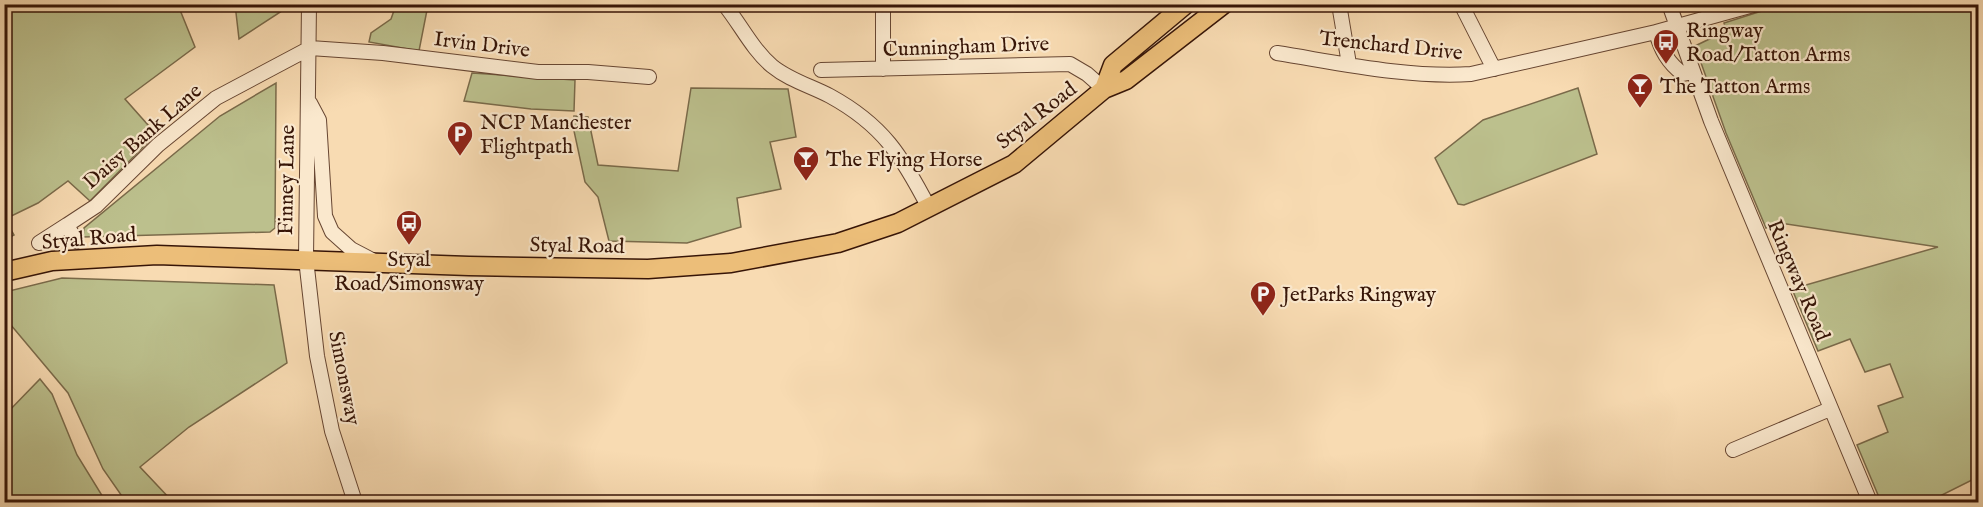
<svg xmlns="http://www.w3.org/2000/svg" width="1983" height="507" font-family="'IM FELL English',serif">
	<style>
		.green { fill: #bcc08d; stroke: #7a6a4a; stroke-width: 1.5 }
		.lines { fill: none; stroke-linecap: round; stroke-linejoin: round }
		.minor-casing { stroke: #674632; stroke-width: 16 }
		.major-casing { stroke: #371507; stroke-width: 21 }
		.minor { stroke: #fae8cd; stroke-width: 14 }
		.major { stroke: #ecbe79; stroke-width: 18 }
		.labels { text-anchor: middle; stroke-width: 4.5; stroke-linejoin: round; paint-order: stroke }
		.poi-label { font-size: 21px; fill: #371507; stroke: #fae8cd; text-anchor: start }
		.street-label { font-size: 21px; fill: #371507; stroke: #fae8cd }
	</style>
	<rect width="100%" height="100%" fill="#f8dbb2"/>
	<filter id="stains"><feTurbulence type="fractalNoise" baseFrequency=".00333" numOctaves="4"/><feColorMatrix values="0 0 0 0 .2 0 0 0 0 .09 0 0 0 0 .02 0 0 0 .5 -.17"/></filter>
	<radialGradient id="worn" r=".72"><stop offset=".6" stop-color="#630" stop-opacity="0"/><stop offset="1" stop-color="#630" stop-opacity=".3"/></radialGradient>
	<path class="green" d="M5,4l173,1 17,42 -70,52 31,35 -66,67 -22,-20 -30,22 -33,16 9,16 -9,5z
		M235,4h56v1l-52,34z
		M396,5h32l-9,46 -50,-9 2,-9 20,-14z
		M1781,5h197v472l-50,25h-47l-24,-57 31,-13 -10,-26 25,-9 -13,-33 -25,8 -15,-33 -32,12 -26,-62 146,-42 -158,-24 -14,5 -40,-95 -31,-87 31,-15 -2,-8z
		M472,73l103,7 -1,31 -43,-2 -67,-8z
		M276,83l-1,145 -5,4 -187,5 1,-9 136,-112z
		M691,88l97,1 8,48 -26,5 11,47 -44,9 4,29 -54,16 -78,-2 -11,-44 -13,-15 -11,-51v-15l14,1 10,48 80,6z
		M1578,88l19,66 -133,51 -6,-1 -23,-46 48,-38z
		M62,278l212,7 13,78 -98,64 -49,40 33,35h-47l-23,-33 -35,-76 -63,-75v-26z
		M40,379l12,15 25,61 29,47h-101v-87z"/>
	<g class="lines">
		<g class="minor-casing">
			<path id="minor" d="M309,4l-3,255 11,97 15,75 23,71
				M724,4c17,21 28,45 48,62 17,14 39,20 58,30 53,29 72,60 99,112
				M883,4v65
				M1339,4l10,60
				M1461,4l33,65
				M1669,4l42,117 159,381
				M1656,32c5,18 12,31 27,42l10,-2
				M1277,53c63,10 130,25 194,21l185,-42 101,-28
				M821,70l249,-6 17,10 17,15
				M310,103l9,17 6,96 7,16 19,17 23,12
				M67,225l29,-19 62,-61 58,-47 94,-50 73,5 155,19h50l61,5
				M39,243l28,-18 9,16
				M1733,450l97,-41"/>
		</g>
		<g class="major-casing">
			<path id="major" d="M1104,89l9,-24 73,-61
				M4,272l48,-11 105,-6 312,11 179,3 83,-6 107,-20 60,-20 116,-59 90,-75 22,-9 98,-76"/>
		</g>
		<use href="#minor" class="minor"/>
		<use href="#major" class="major"/>
	</g>
	<defs>
		<g id="bus-pin" transform="scale(1.35)"><path d="M0 17L-7.5 6A9.5 9.5 0 1 1 7.5 6Z" fill="#8f2418" stroke="#fae8cd"/><path d="M-5-6H5V4H4V6H2V4H-2V6H-4V4H-5ZM-3.5-4V0h7V-4ZM-3.5 1.2v1.5H-2V1.2ZM2 1.2v1.5H3.5V1.2Z" fill="#fff"/></g>
		<g id="bar-pin" transform="scale(1.35)"><path d="M0 17L-7.5 6A9.5 9.5 0 1 1 7.5 6Z" fill="#8f2418" stroke="#fae8cd"/><path d="M-6-5H6L.8 .8V4.5H3.5V6h-7V4.5H-.8V.8Z" fill="#fff"/></g>
		<g id="parking-pin" transform="scale(1.35)"><path d="M0 17L-7.5 6A9.5 9.5 0 1 1 7.5 6Z" fill="#8f2418" stroke="#fae8cd"/><path d="M-3.5-5.5H1a3.5 3.5 0 0 1 0 7H-1V5.5H-3.5ZM-1-3.4V-.6H.8a1.4 1.4 0 0 0 0-2.8Z" fill="#fff"/></g>
	</defs>
	<g fill-rule="evenodd">
		<use href="#bus-pin" x="1666" y="42"/>
		<use href="#bar-pin" x="1640" y="86"/>
		<use href="#parking-pin" x="460" y="134"/>
		<use href="#bar-pin" x="806" y="159"/>
		<use href="#bus-pin" x="409" y="223"/>
		<use href="#parking-pin" x="1263" y="294"/>
	</g>
	<g class="labels">
		<g class="poi-label">
			<text x="1686" y="37">Ringway<tspan x="1686" dy="24">Road/Tatton Arms</tspan></text>
			<text x="1660" y="93">The Tatton Arms</text>
			<text x="480" y="129">NCP Manchester<tspan x="480" dy="24">Flightpath</tspan></text>
			<text x="826" y="166">The Flying Horse</text>
			<text x="409" y="266" text-anchor="middle">Styal<tspan x="409" dy="24">Road/Simonsway</tspan></text>
			<text x="1282" y="301">JetParks Ringway</text>
		</g>
		<g class="street-label">
			<text transform="translate(482 44) rotate(7)" y="7">Irvin Drive</text>
			<text transform="translate(1391 45) rotate(6)" y="7">Trenchard Drive</text>
			<text transform="translate(966 46) rotate(-2)" y="7">Cunningham Drive</text>
			<text transform="translate(1036 115) rotate(-38)" y="7">Styal Road</text>
			<text transform="translate(142 136) rotate(-41)" y="7">Daisy Bank Lane</text>
			<text transform="translate(286 180) rotate(-89)" y="7">Finney Lane</text>
			<text transform="translate(89 238) rotate(-5)" y="7">Styal Road</text>
			<text transform="translate(577 245) rotate(1)" y="7">Styal Road</text>
			<text transform="translate(1799 280) rotate(67)" y="7">Ringway Road</text>
			<text transform="translate(345 378) rotate(79)" y="7">Simonsway</text>
		</g>
	</g>
	<rect width="1983" height="507" fill="none" stroke="#f8dbb2" stroke-width="24"/>
	<rect x="6" y="6" width="1971" height="495" fill="none" stroke="#371507" stroke-width="3"/>
	<rect x="12" y="12" width="1959" height="483" fill="none" stroke="#371507" stroke-width="1.5"/>
	<rect width="100%" height="100%" filter="url(#stains)"/>
	<rect width="100%" height="100%" fill="url(#worn)"/>
</svg>
